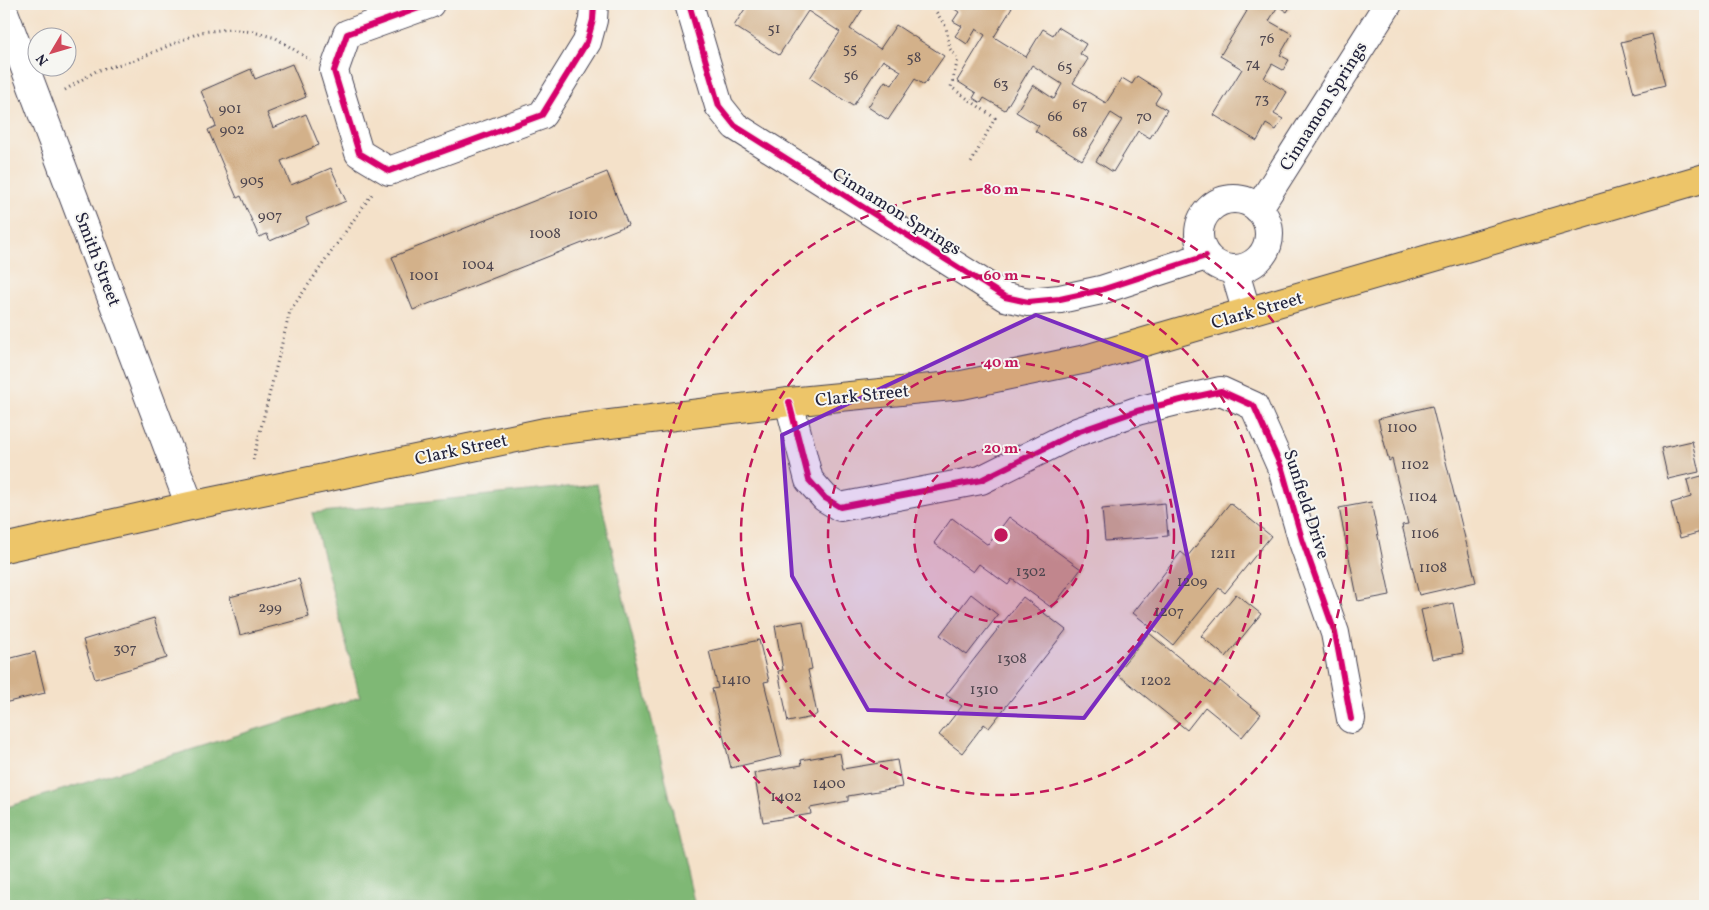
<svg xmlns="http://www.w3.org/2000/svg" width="1709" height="910" font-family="Vollkorn,serif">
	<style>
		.forest { fill: #7fb875; stroke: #506d58 }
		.building { fill: #d3b18a }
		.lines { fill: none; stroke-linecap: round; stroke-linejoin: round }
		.minor-casing { stroke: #423f50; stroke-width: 30 }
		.major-casing { stroke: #423f50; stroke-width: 30 }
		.path { stroke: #423f50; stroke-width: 3; stroke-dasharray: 1 4; stroke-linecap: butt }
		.minor { stroke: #fff; stroke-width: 28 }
		.major { stroke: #edc569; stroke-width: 28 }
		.cycleway-casing { stroke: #f6f6f2; stroke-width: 9 }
		.cycleway { stroke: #d6006c; stroke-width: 6 }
		.marked { fill: #7b2cbf; fill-opacity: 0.2; stroke: #7b2cbf; stroke-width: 4; stroke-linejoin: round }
		.ring { fill: none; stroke: #c2185b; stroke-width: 2.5; stroke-dasharray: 9 6 }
		.labels { text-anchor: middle; stroke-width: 4; stroke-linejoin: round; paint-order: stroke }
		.number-label { font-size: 15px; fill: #4e464f }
		.street-label { font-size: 18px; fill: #22223b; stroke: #f6f6f2 }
		.centre { fill: #c2185b; stroke: #f6f6f2; stroke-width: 2.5 }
		.ring-label { font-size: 15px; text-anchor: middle; font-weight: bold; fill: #c2185b; stroke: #f6f6f2; stroke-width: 4; stroke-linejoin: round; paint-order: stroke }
	</style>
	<rect width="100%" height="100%" fill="#f6f6f2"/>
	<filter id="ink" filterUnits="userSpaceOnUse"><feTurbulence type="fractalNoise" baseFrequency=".02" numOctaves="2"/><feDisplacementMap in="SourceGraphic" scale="10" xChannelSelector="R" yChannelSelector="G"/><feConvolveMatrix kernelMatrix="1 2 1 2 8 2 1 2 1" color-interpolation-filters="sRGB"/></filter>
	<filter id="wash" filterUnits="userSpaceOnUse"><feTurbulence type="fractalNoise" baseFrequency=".0096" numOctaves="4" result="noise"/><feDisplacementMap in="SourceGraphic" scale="20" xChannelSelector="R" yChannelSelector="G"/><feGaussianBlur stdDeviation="1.12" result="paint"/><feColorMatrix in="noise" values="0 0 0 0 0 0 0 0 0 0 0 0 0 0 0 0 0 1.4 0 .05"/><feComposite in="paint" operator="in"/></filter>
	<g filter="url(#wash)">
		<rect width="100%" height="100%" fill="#f4e1c9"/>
		<path class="forest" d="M597,484l98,422h-691v-98l356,-111 -48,-184z"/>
		<g id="blocks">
			<path class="building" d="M302,4h12l-10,4z
				M748,4h110l6,3 -14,22 30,20 16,-24 48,31 -20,29 -9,-6 -27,41 -20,-13 17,-26 7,4 9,-14 -18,-11 -30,46 -43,-28 30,-46 -32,-21 -29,44 -45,-29z
				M951,4h55l6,4 -18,29 32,20 17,-28 10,6 5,-8 28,17 -6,10 8,5 -15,24 33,20 16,-25 10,6 5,-8 22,14 2,3 -6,10 12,7 -17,28 -12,-7 -25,41 -17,-11 26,-41 -11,-7 -29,47 -47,-29 4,-5 -23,-14 17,-27 21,14 8,-15 -30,-19 -27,45 -21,-12 -3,5 -8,-5 3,-5 -19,-12 28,-46 -9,-6 -9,15 -12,-8 7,-10 -9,-5 6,-9 -9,-6z
				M1235,4h57l-5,8 -9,-6 -9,15 23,13 -12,21 9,5 -6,10 -11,-6 -8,14 23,14 -13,22 9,5 -7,11 -10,-6 -9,17 -43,-26 28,-46 -22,-13 27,-45z
				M1652,34l13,51 -31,8 -13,-51z
				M292,64l14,33 -39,16 6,15 33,-14 13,31 -38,16 10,24 40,-17 15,33 -40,17 3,6 -39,17 -3,-7 -8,3 -18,-41 -4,2 -29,-68 8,-4 -15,-35 50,-22 4,10z
				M607,172l21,53 -215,85 -21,-53z
				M1432,406l44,176 -57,13 -17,-70 6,-1 -16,-65 -3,2 -11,-42z
				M1692,441l7,31 -31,7 -7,-31z
				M1705,475v72l-4,-15 -21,6 -9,-35 20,-6 -4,-17z
				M1371,502l19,93 -32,6 -19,-93z
				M1165,503l3,33 -63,5 -3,-32z
				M1230,503l41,33 -46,57 -6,-5 -46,57 -40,-32 48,-61 6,5z
				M1009,517l72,52 -29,39 -40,-29 -4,6 -29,-21 -6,8 -39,-29 18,-25 36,27z
				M299,579l10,38 -69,18 -10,-38z
				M971,594l27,21 -31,40 -27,-20z
				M1236,594l25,20 -35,43 -25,-21z
				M1023,597l43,33 -77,98 -5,-4 -22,29 -23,-18 23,-29 -16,-11z
				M1453,603l10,50 -31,6 -11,-49z
				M154,618l13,40 -72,21 -12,-39z
				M803,621l9,48 -4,1 9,44 -4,3 -25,5 -10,-51 5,-1 -8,-44z
				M1149,633l66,54 5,-6 41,33 -19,23 -37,-30 -18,23 -71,-57z
				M759,640l10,41 -5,1 18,74 -51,12 -19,-79 6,-1 -9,-37z
				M35,652l10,41 -41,10v-43z
				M840,753l3,16 54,-9 5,27 -54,9v5l-38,7 1,6 -48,8 -9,-49 48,-8 -1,-5z"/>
		</g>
	</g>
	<g filter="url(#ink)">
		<use href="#blocks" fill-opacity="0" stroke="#423f50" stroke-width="1"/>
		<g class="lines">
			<g class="minor-casing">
				<path id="minor" d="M430,4l-83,30 -13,37 25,82 30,18 153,-56 45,-73 6,-22 1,-16
					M689,4l30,102 16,20 270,171 23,5 32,-3 41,-9 105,-34
					M4,12l186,494
					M1199 234a35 35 0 1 1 70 0a35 35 0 1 1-70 0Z
					M1258,209l130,-205
					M1234,269l13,44
					M789,402l20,78 16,18 15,9 141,-27 96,-48 60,-21 48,-12 36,-8 33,15 28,63 20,70 33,94 16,86"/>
			</g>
			<g class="major-casing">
				<path id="major" d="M4,548l186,-42 355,-74 244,-30 173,-17 124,-26 619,-181"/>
			</g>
			<path class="path" d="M931,4l15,23 4,22 8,10 -7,28 44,31 -24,45
				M65,90l31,-19 39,-11 66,-28 29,-3 23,3 23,6 34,22
				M253,460l37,-149 82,-117"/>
			<use href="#minor" class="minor"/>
			<use href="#major" class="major"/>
			<g class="cycleway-casing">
				<path id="cycleway" d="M430,4l-83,30 -13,37 25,82 30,18 153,-56 45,-73 6,-22 1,-16
					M689,4l30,102 16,20 270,171 23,5 32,-3 41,-9 105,-34
					M789,402l20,78 16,18 15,9 141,-27 96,-48 60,-21 48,-12 36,-8 33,15 28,63 20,70 33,94 16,86"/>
			</g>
			<use href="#cycleway" class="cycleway"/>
		</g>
	</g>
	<path class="marked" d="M1036,315l110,42 45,217 -107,144 -216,-8 -76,-134 -10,-141z"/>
	<circle cx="1001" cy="535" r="87" fill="#c2185b" fill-opacity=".12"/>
	<g class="ring">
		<circle cx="1001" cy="535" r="87"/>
		<circle cx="1001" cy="535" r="173"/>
		<circle cx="1001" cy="535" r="260"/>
		<circle cx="1001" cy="535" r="346"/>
	</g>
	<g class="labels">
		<g class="number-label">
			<text x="774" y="33">51</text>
			<text x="1267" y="43">76</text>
			<text x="850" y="53">55</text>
			<text x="914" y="62">58</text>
			<text x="1253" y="68">74</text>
			<text x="1065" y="71">65</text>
			<text x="851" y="80">56</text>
			<text x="1001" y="88">63</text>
			<text x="1262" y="103">73</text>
			<text x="1080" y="109">67</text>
			<text x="230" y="113">901</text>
			<text x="1055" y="121">66</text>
			<text x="1144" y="121">70</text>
			<text x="232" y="134">902</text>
			<text x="1080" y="137">68</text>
			<text x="252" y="185">905</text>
			<text x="583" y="219">1010</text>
			<text x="270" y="220">907</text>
			<text x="545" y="238">1008</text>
			<text x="478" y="269">1004</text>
			<text x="424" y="280">1001</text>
			<text x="1402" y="432">1100</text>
			<text x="1415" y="469">1102</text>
			<text x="1423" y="501">1104</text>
			<text x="1425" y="538">1106</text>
			<text x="1223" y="558">1211</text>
			<text x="1433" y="572">1108</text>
			<text x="1031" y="576">1302</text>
			<text x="1192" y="586">1209</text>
			<text x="270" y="612">299</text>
			<text x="1169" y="616">1207</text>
			<text x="125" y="653">307</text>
			<text x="1012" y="663">1308</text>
			<text x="736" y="684">1410</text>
			<text x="1156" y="685">1202</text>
			<text x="984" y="694">1310</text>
			<text x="829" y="788">1400</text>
			<text x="786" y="801">1402</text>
		</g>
		<g class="street-label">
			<text transform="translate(1323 106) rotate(-58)" y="6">Cinnamon Springs</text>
			<text transform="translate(897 211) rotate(32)" y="6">Cinnamon Springs</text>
			<text transform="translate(98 259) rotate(69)" y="6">Smith Street</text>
			<text transform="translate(1257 310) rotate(-16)" y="6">Clark Street</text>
			<text transform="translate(862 395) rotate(-6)" y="6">Clark Street</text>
			<text transform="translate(461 449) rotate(-12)" y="6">Clark Street</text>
			<text transform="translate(1307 504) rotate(72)" y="6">Sunfield Drive</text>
		</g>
	</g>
	<circle cx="1001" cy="535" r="8" class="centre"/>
	<g class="ring-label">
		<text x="1001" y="194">80 m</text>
		<text x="1001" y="280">60 m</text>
		<text x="1001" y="367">40 m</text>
		<text x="1001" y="453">20 m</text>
	</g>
	<rect width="1709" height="910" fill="none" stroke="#f6f6f2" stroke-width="20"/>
	<g transform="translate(52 52) rotate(232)"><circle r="24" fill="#f6f6f2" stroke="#a1a1a9"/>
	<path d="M0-4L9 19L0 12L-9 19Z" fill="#d1495b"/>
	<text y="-8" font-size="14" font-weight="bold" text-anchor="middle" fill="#22223b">N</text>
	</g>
</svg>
